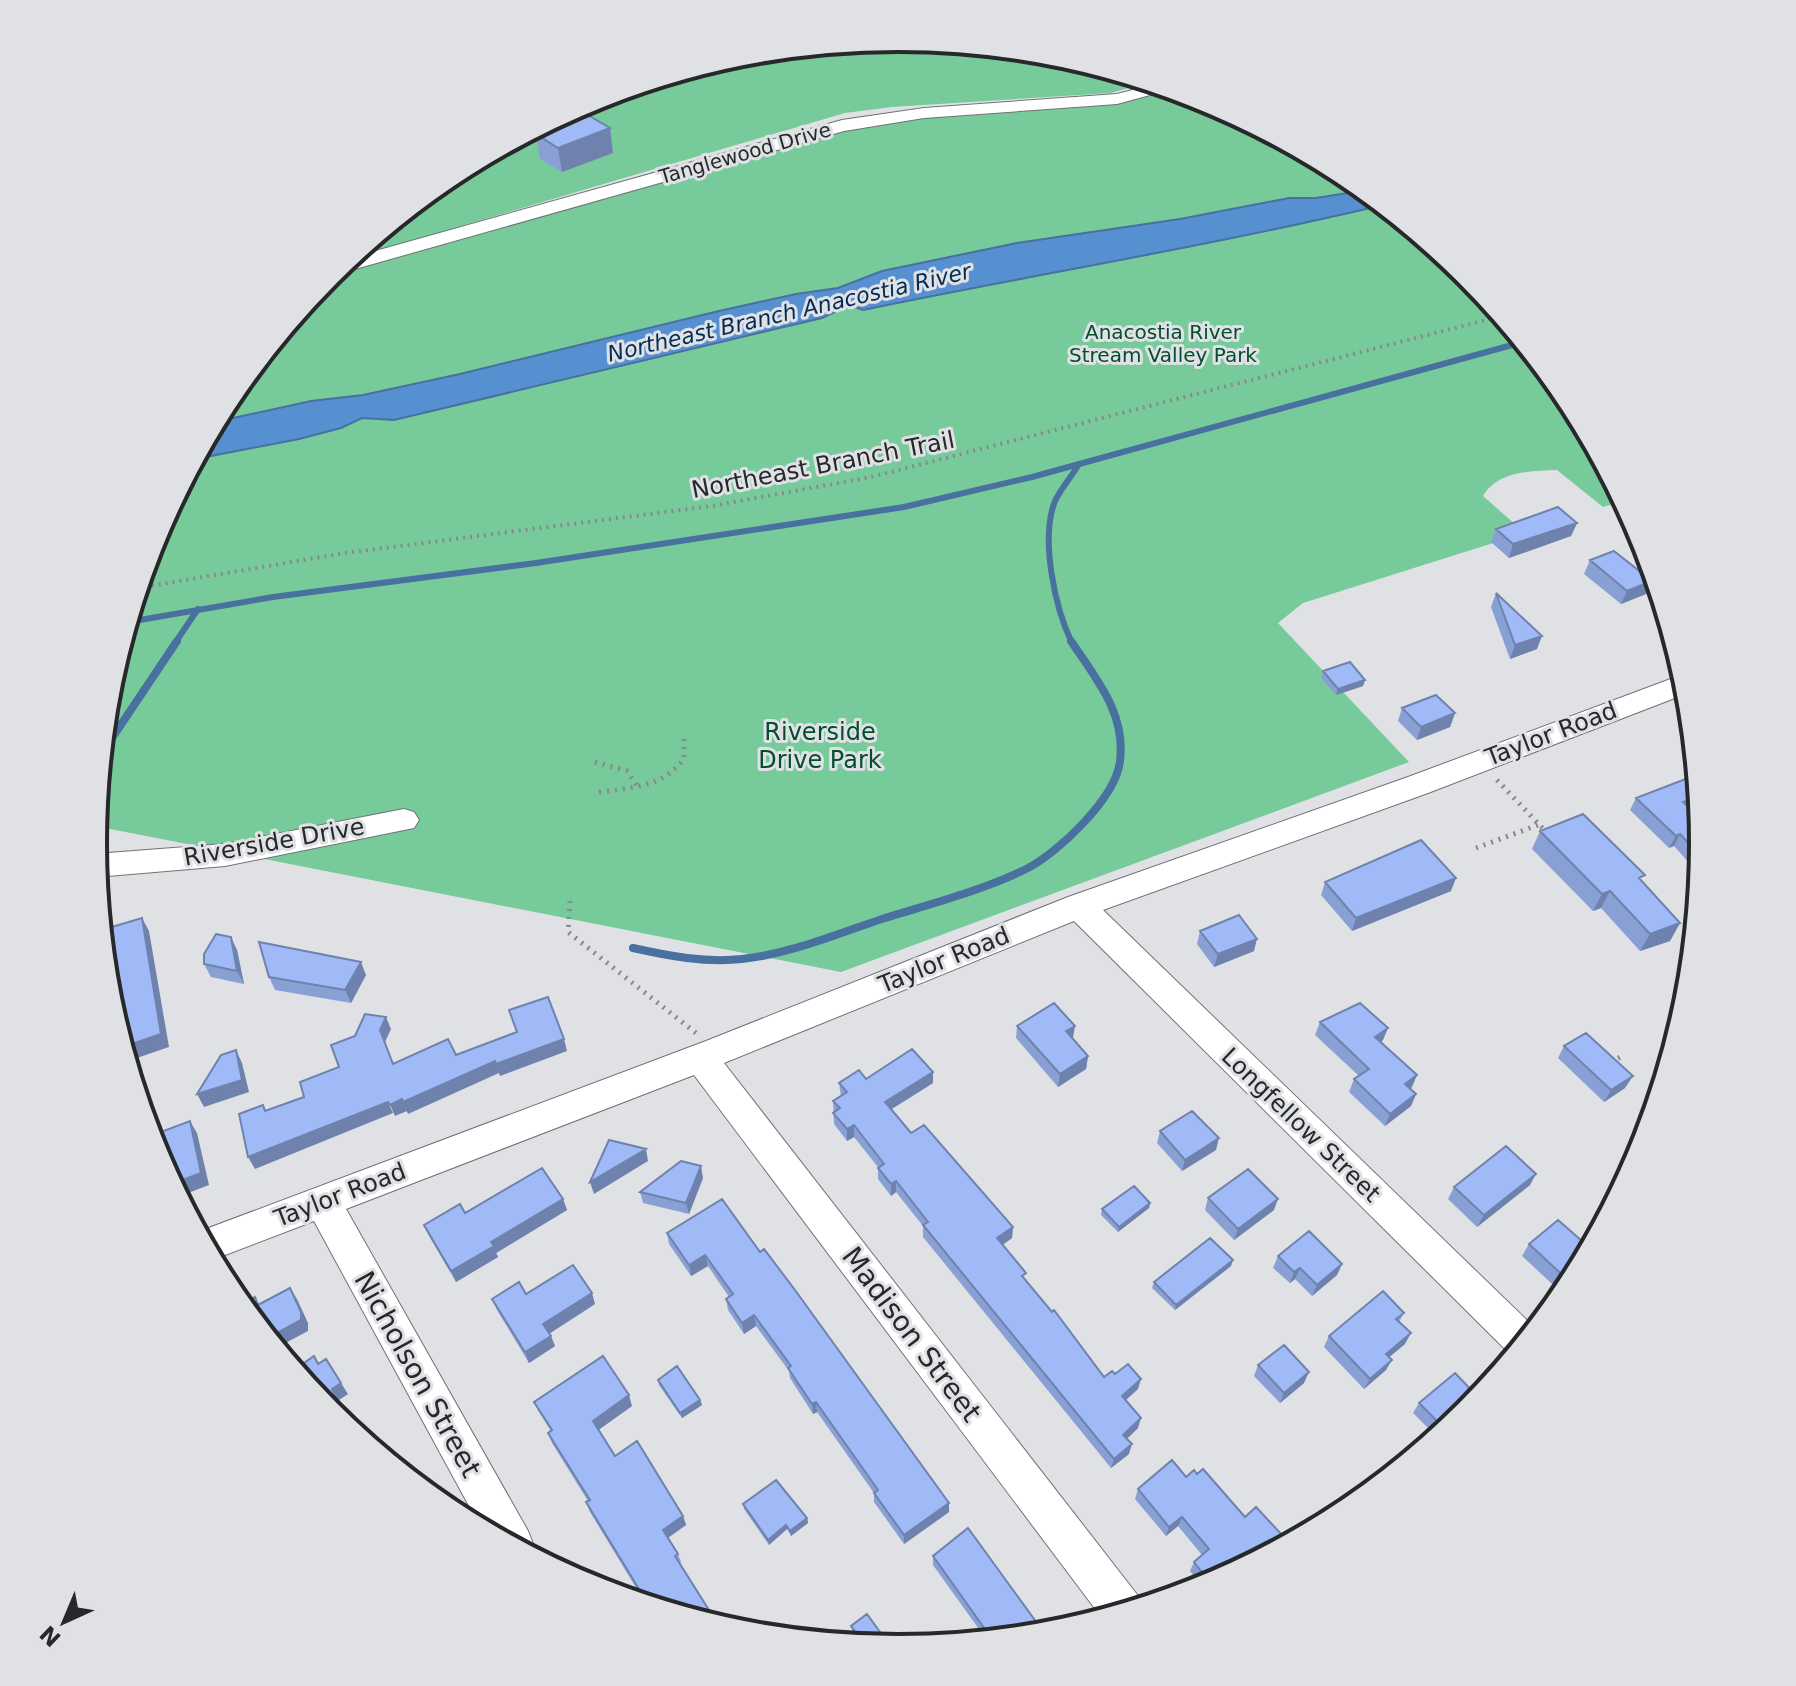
<svg xmlns="http://www.w3.org/2000/svg" width="1796" height="1686" font-family="'DejaVu Sans',sans-serif">
	<style>
		.green { fill: #77cb9a }
		.water { fill: #5690d1; stroke: #48719f; stroke-width: 2 }
		.lines { fill: none; stroke-linecap: round; stroke-linejoin: round }
		.stream-far2 { stroke: #48719f; stroke-width: 5 }
		.stream-far1 { stroke: #48719f; stroke-width: 6 }
		.stream { stroke: #48719f; stroke-width: 8 }
		.minor-casing { stroke: #707275; stroke-width: 2 }
		.path-far1 { stroke: #88898c; stroke-width: 4; stroke-dasharray: 2 5; stroke-linecap: butt }
		.path { stroke: #88898c; stroke-width: 5; stroke-dasharray: 2 6; stroke-linecap: butt }
		.minor { fill: #fff; fill-rule: evenodd }
		.wall { fill: #89a0d4 }
		.shaded-wall { fill: #6f82ad }
		.building { fill: #9fbaf7; stroke: #6f82ad; stroke-width: 2 }
		.labels { text-anchor: middle; stroke-width: 6; stroke-linejoin: round; paint-order: stroke }
		.far-street-label { font-size: 20px; fill: #272829; stroke: #dfe1e5 }
		.far-park-label { font-size: 20px; fill: #024e2d; stroke: #dfe1e5 }
		.far-water-label { font-size: 22px; font-style: italic; fill: #022d56; stroke: #dfe1e5 }
		.street-label { font-size: 24px; fill: #272829; stroke: #dfe1e5 }
		.park-label { font-size: 24px; fill: #024e2d; stroke: #dfe1e5 }
		.near-street-label { font-size: 28px; fill: #272829; stroke: #dfe1e5 }
		.rim { fill: none; stroke: #272829; stroke-width: 4 }
	</style>
	<rect width="100%" height="100%" fill="#dfe1e5"/>
	<path class="green" d="M898,38l157,16 94,28 -38,11 -219,14 -47,6 -377,111 -72,25 -52,13 107,-89 139,-74 151,-46z
		M1170,88l36,11 140,75 122,100 100,122 55,105 -20,6 -46,-37c-26,1 -59,1 -74,26l42,37 -222,70 -25,20 131,139 -568,210 -746,-146 14,-140 45,-151 75,-140 98,-119 483,-142 97,-17 216,-15z"/>
	<path class="water" d="M1366,190l17,15c-172,41 -346,69 -520,105l-14,-5 -27,13 -428,102 -32,-2 -21,10 -42,11 -104,20 20,-37 96,-21 52,-6 97,-21 259,-63 77,-17 42,-6 44,-17 135,-28 163,-24 109,-21h27z"/>
	<g class="lines">
		<path class="stream-far2" d="M714,62l219,-21"/>
		<path class="stream-far1" d="M128,622l145,-25 263,-34 368,-56 128,-30 491,-135
			M175,643l23,-34
			M1072,643c-17,-35 -32,-104 -17,-142 6,-13 17,-25 24,-37"/>
		<path class="stream" d="M102,753l75,-112
			M633,948c36,8 72,15 109,11 48,-5 95,-25 140,-40 48,-15 99,-28 144,-50 32,-16 90,-71 94,-108 6,-48 -24,-82 -49,-120"/>
		<g class="minor-casing">
			<path id="minor" d="M1156,84l16,5 -55,15 -193,14 -80,13 -503,142 -12,1 18,-15 495,-139 82,-12 193,-14z
				M1684,674l4,19 -260,100 -325,117 433,419 -23,28 -439,-436 -350,142 415,534 4,9 -41,12 -408,-543 -348,134 182,322 6,15 -4,9 -49,-27 -167,-307 -102,39 -14,-28 508,-191 362,-144 340,-120z
				M404,809l10,3 5,8 -5,8 -189,38 -129,11 -1,-23 130,-10z"/>
		</g>
		<path class="path-far1" d="M138,588l207,-35 367,-47 159,-29 631,-161"/>
		<path class="path" d="M595,762l32,9 11,16
			M1497,780l51,54
			M599,792c33,-4 63,-5 85,-33v-22
			M1476,848l62,-23
			M570,901l-2,31 128,101
			M1611,1062l13,-7"/>
		<use href="#minor" class="minor"/>
	</g>
	<path class="wall" d="M536,134l77,19 -51,19 -22,-13z
		M1577,523l-6,13 -62,22 -18,-16 5,-13z
		M1590,560l56,34 -25,10 -37,-30z
		M1656,582l4,14 -7,-7z
		M1496,593l41,56 -27,10 -19,-52z
		M1323,671l42,9 -2,6 -27,9 -15,-17z
		M1402,708l53,5 -5,14 -33,13 -19,-19z
		M1696,775l3,29 -9,4 13,35 -3,32 -26,-29 -5,2 -39,-38 6,-12z
		M1540,831l140,92 -10,18 -30,10 -39,-43 -8,3 -61,-62z
		M1325,882l126,9 -99,40 -31,-36z
		M1200,931l54,20 -40,16 -17,-23z
		M237,950l7,34 -33,-7 -7,-13z
		M366,975l-15,28 -76,-13 -6,-13z
		M1320,1022l63,18 -2,2 31,45 -2,1 6,6 -5,12 -26,20 -36,-34 5,-13 5,-3 -44,-41z
		M1017,1026l56,12 15,18 -2,13 -28,18 -42,-49z
		M1564,1046l61,42 -21,14 -46,-44z
		M866,1079l67,4 -41,26 19,24 102,94 -1,11 -9,7 22,35 79,97 11,-3 23,15 -13,12 13,27 -11,11 2,15 -18,14 -188,-231v-11l-27,-34 -5,4 -13,-17v-12l-24,-30 -7,4 -13,-17 -1,-23 8,-5 -2,-13z
		M1160,1131l56,19 -34,21 -25,-28z
		M703,1178l-14,36 -46,-11 -3,-11z
		M1530,1185l-53,42 -29,-28 6,-12z
		M1208,1198l66,12 -40,30 -29,-30z
		M563,1199l4,11 -71,43 2,4 -42,25 -27,-46 -5,-11 41,-12z
		M722,1199l227,313 -45,32 -30,-42v-9l-57,-81 -4,2 -23,-36 -1,-7 -33,-45 -12,8 -16,-24 -2,-11 3,-2 -21,-31 -17,10 -22,-32 -2,-11z
		M1150,1203l-1,5 -31,24 -17,-17 1,-6z
		M1529,1244l61,4 -26,47 -42,-39z
		M1278,1256l64,8 -5,11 -25,21 -17,-17 -5,4 -17,-15z
		M1231,1266l-56,44 -23,-22 2,-6z
		M526,1294l69,10 -46,30 6,12 -26,17 -32,-53 -5,-11z
		M1404,1313l-5,9 6,22 -16,13 -3,13 -22,19 -40,-42 5,-11z
		M1258,1365l46,18 -24,20 -26,-27z
		M658,1380l42,20 2,5 -20,13 -23,-33z
		M534,1402l98,4 -34,24 17,26 68,60 3,9 -18,13 10,16 3,8 -1,1 39,63 -73,-22 -56,-92 -4,-10 2,-1 -36,-58 -4,-10 3,-2 -12,-19z
		M1419,1403l48,10 -30,24 -24,-24z
		M1186,1477l59,40 37,18 -5,9 -14,12 -60,32 -13,-17 4,-9 8,-7 -24,-29 -12,10 -31,-37 3,-10z
		M743,1504l64,14 1,5 -17,13 -4,-7 -18,16 -25,-36z
		M933,1556l112,78 -59,5 -53,-74z
		M851,1626l29,10 -11,9 -7,-1 -10,-14z"/>
	<path class="shaded-wall" d="M610,128l3,25 -51,19 -4,-24z
		M1577,523l-6,13 -62,22 4,-14z
		M1652,581l-6,13 -25,10 6,-13z
		M1542,636l-5,13 -27,10 5,-14z
		M1365,680l-2,6 -27,9 2,-6z
		M1455,713l-5,14 -33,13 4,-13z
		M1698,796l1,8 -22,10 6,-12z
		M1680,834l-6,12 -5,2 7,-12z
		M1456,878l-5,13 -99,40 4,-13z
		M1610,891l-9,17 -8,3 9,-17z
		M142,918l7,13 20,116 -35,12 -8,-13z
		M1680,923l-10,18 -30,10 10,-17z
		M231,937l6,13 7,34 -7,-13z
		M1257,939l-3,12 -40,16 4,-13z
		M361,962l5,13 -15,28 -6,-13z
		M386,1017l5,12 -6,13 13,34 -18,-46z
		M1075,1026l-2,12 -9,6 2,-13z
		M1388,1028l-5,12 -13,9 5,-12z
		M564,1039l3,12 -67,25 -1,-3 -91,41 -5,-12 92,-41z
		M236,1050l6,13 7,29 -45,15 -7,-13z
		M1088,1056l-2,13 -28,18 2,-13z
		M933,1072v11l-48,30v-11z
		M1417,1075l-5,12 -12,9 5,-12z
		M1633,1076l-8,12 -21,14 7,-12z
		M1416,1094l-5,12 -26,20 5,-12z
		M402,1099l5,12 -12,5 -5,-11z
		M388,1102l5,11 -138,56 -7,-12z
		M190,1121l7,12 12,52 -21,8 -1,-3 -10,4 -6,-12z
		M854,1125v12l-7,4v-12z
		M1219,1138l-3,12 -34,21 3,-11z
		M646,1149l2,12 -54,33 -4,-12z
		M701,1166l2,12 -14,36 -3,-11z
		M1536,1174l-6,11 -53,42 7,-12z
		M896,1181v11l-5,4v-12z
		M563,1199l4,11 -71,43 2,4 -42,25 -5,-11 40,-29z
		M1278,1199l-4,11 -40,30 4,-11z
		M1150,1203l-1,5 -31,24 1,-5z
		M1013,1227l-1,11 -16,11 1,-11z
		M705,1255l3,11 -17,10 -2,-11z
		M1233,1260l-2,6 -56,44 1,-5z
		M1342,1264l-5,11 -25,21 5,-11z
		M1300,1268l-5,11 -5,4 4,-11z
		M290,1288l7,11 11,24v8l-32,17 -8,-10z
		M592,1293l3,11 -48,31 -4,-11z
		M754,1315l2,11 -12,8 -2,-11z
		M1411,1333l-6,11 -24,20 5,-10z
		M551,1336l4,10 -26,17 -4,-11z
		M1392,1360l-6,10 -22,19 6,-10z
		M1309,1372l-5,11 -24,20 4,-10z
		M1141,1379l-3,10 -19,17 3,-10z
		M341,1383l7,11 -9,6 19,36 -2,-2 -24,-45z
		M629,1395l3,11 -35,25 -4,-10z
		M700,1400l2,5 -20,13 -2,-5z
		M816,1402l1,10 -4,2 -1,-10z
		M1141,1418l-3,10 -17,16 2,-9z
		M1132,1444l-3,10 -18,14 3,-9z
		M949,1503v9l-45,32v-9z
		M683,1516l3,9 -20,14 -3,-9z
		M1182,1517l-4,9 -12,10 3,-9z
		M807,1518l1,5 -17,13 -1,-5z
		M786,1525l1,4 -18,16 -1,-5z
		M1282,1535l-5,9 -14,12 -13,7z
		M880,1632v4l-11,9h-4z"/>
	<path class="building" d="M588,115l22,13 -52,20 -22,-14z
		M1558,507l19,16 -64,21 -17,-15z
		M1614,551l38,30 -25,10 -37,-31z
		M1496,593l46,43 -27,9z
		M1350,662l15,18 -27,9 -15,-18z
		M1436,695l19,18 -34,14 -19,-19z
		M1696,775l2,21 -15,6 17,16 3,25 -1,15 -22,-24 -4,2 -40,-38z
		M1583,814l62,61 -6,3 41,45 -30,11 -40,-43 -8,3 -62,-63z
		M1421,840l35,38 -100,40 -31,-36z
		M1239,915l18,24 -39,15 -18,-23z
		M142,918l19,116 -35,12 -21,-117z
		M216,934l15,3 6,34 -33,-7v-10z
		M259,942l102,20 -16,28 -76,-13z
		M548,997l16,42 -68,25 -1,-3 -92,41 -1,-3 -12,6 -2,-3 -140,55 -9,-43 24,-9 2,6 39,-14 -4,-15 39,-15 -8,-22 24,-9 10,-22 21,3 -6,13 13,34 55,-25 8,16 61,-23 -8,-22z
		M1054,1003l21,23 -9,5 22,25 -28,18 -43,-48z
		M1360,1003l28,25 -13,9 42,38 -12,9 11,10 -26,20 -36,-35 15,-10 -49,-47z
		M1586,1033l47,43 -22,14 -47,-44z
		M912,1049l21,23 -48,30 26,31 13,-8 89,102 -16,11 29,35 -4,3 30,36 2,-2 50,67 8,-6 3,3 13,-10 13,15 -19,17 19,22 -18,17 9,9 -18,15 -191,-234 5,-3 -32,-41 -5,3 -13,-16 6,-4 -30,-39 -7,4 -14,-16 7,-5 -7,-7 14,-9 -8,-9 20,-13 7,9z
		M236,1050l6,30 -45,14 24,-39z
		M1192,1111l27,27 -34,22 -25,-29z
		M190,1121l11,52 -21,8v-3l-9,4 -17,-31 -4,-15z
		M609,1140l37,9 -56,33z
		M1506,1146l30,28 -52,41 -30,-28z
		M681,1161l20,5 -15,37 -46,-11z
		M542,1168l21,31 -72,43 3,4 -43,25 -27,-46 36,-21 5,9z
		M1248,1169l30,30 -40,30 -30,-31z
		M1134,1186l16,17 -31,24 -17,-18z
		M722,1199l38,53 4,-3 31,41 154,213 -45,32 -30,-42 4,-3 -62,-88 -4,2 -24,-36 3,-2 -37,-51 -12,8 -16,-24 7,-5 -28,-39 -16,10 -22,-32z
		M1558,1220l32,28 -19,35 -42,-39z
		M1309,1231l33,33 -25,21 -17,-17 -6,4 -16,-16z
		M1210,1238l23,22 -57,45 -22,-23z
		M573,1265l19,28 -49,31 8,12 -26,16 -33,-53 27,-17 7,12z
		M290,1288l11,24v8l-33,18 -27,-33 14,-8 3,8z
		M1383,1291l21,22 -8,6 15,14 -25,21 6,6 -22,19 -41,-43z
		M1284,1345l25,27 -25,21 -26,-28z
		M314,1356l4,8 8,-5 15,24 -9,6 24,45 -28,-22 -34,-42z
		M603,1356l26,39 -36,26 22,35 22,-15 46,75 -20,14 15,24 -3,2 44,70 -71,-22 -62,-102 4,-2 -42,-67 4,-3 -18,-28z
		M677,1366l23,34 -20,13 -22,-33z
		M1455,1373l24,25 -12,15 -21,17 -27,-27z
		M1172,1460l14,17 8,-7 3,4 6,-5 42,48 11,-10 26,28 -32,28 -39,21 -17,-22 15,-13 -27,-32 -13,10 -31,-38z
		M1402,1461l2,3 -32,26 -2,-2z
		M776,1480l31,38 -17,13 -4,-6 -18,15 -25,-36z
		M968,1528l77,106 -53,5 -59,-83z
		M867,1614l13,18 -15,13 -14,-19z"/>
	<g class="labels">
		<g class="far-street-label">
			<text transform="translate(745 153) rotate(-16)" y="7">Tanglewood Drive</text>
		</g>
		<g class="far-park-label">
			<text x="1163" y="339">Anacostia River<tspan x="1163" dy="23">Stream Valley Park</tspan></text>
		</g>
		<g class="far-water-label">
			<text transform="translate(789 312) rotate(-13)" y="8">Northeast Branch Anacostia River</text>
		</g>
		<g class="street-label">
			<text transform="translate(823 465) rotate(-11)" y="8">Northeast Branch Trail</text>
			<text transform="translate(1551 734) rotate(-21)" y="8">Taylor Road</text>
			<text transform="translate(274 842) rotate(-10)" y="8">Riverside Drive</text>
			<text transform="translate(944 960) rotate(-22)" y="8">Taylor Road</text>
			<text transform="translate(1301 1125) rotate(44)" y="8">Longfellow Street</text>
			<text transform="translate(340 1195) rotate(-21)" y="8">Taylor Road</text>
		</g>
		<g class="park-label">
			<text x="820" y="740">Riverside<tspan x="820" dy="28">Drive Park</tspan></text>
		</g>
		<g class="near-street-label">
			<text transform="translate(912 1334) rotate(53)" y="10">Madison Street</text>
			<text transform="translate(418 1374) rotate(61)" y="10">Nicholson Street</text>
		</g>
	</g>
	<path d="M0 0H1796V1686H0ZM107 843a791 791 0 1 1 1582 0a791 791 0 1 1-1582 0Z" fill="#dfe1e5" fill-rule="evenodd"/>
	<path class="rim" d="M107 843a791 791 0 1 1 1582 0a791 791 0 1 1-1582 0Z"/>
	<g transform="translate(64 1622) rotate(224)" stroke="#dfe1e5" stroke-width="6" paint-order="stroke">
	<path d="M0-6L14 30L0 20L-14 30Z" fill="#272829"/>
	<text y="-12" font-size="22" font-weight="bold" text-anchor="middle" fill="#272829">N</text>
	</g>
</svg>
